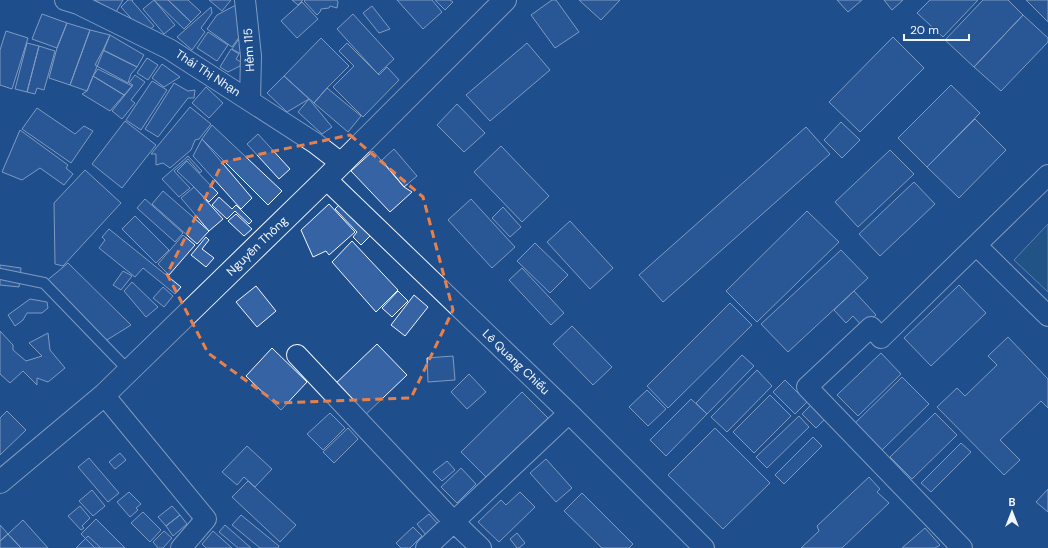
<svg xmlns="http://www.w3.org/2000/svg" width="1048" height="548" font-family="'DM Sans',sans-serif">
	<style>
		.green { fill: #245a82; stroke: #a8bbd7 }
		.building { fill: #3563a3; stroke: #f2f6ff }
		.lines { fill: none; stroke-linecap: round; stroke-linejoin: round }
		.service-casing { stroke: #f2f6ff; stroke-width: 12 }
		.minor-casing { stroke: #f2f6ff; stroke-width: 22 }
		.tertiary-casing { stroke: #f2f6ff; stroke-width: 24 }
		.service { stroke: #1f4e8c; stroke-width: 10 }
		.minor { stroke: #1f4e8c; stroke-width: 20 }
		.tertiary { stroke: #1f4e8c; stroke-width: 22 }
		.marked { fill: none; stroke: #ea8049; stroke-width: 3; stroke-dasharray: 8 5; stroke-linejoin: round }
		.labels { text-anchor: middle; stroke-width: 3; stroke-linejoin: round; paint-order: stroke }
		.street-label { font-size: 12px; fill: #f2f6ff; stroke: #1f4e8c }
	</style>
	<rect width="100%" height="100%" fill="#1f4e8c"/>
	<path class="green" d="M1048,224v68l-34,-32z"/>
	<path class="building" d="M94,0h29l-7,12z
		M128,0h5l-1,1 22,25 -9,8 -24,-27z
		M154,0h14l23,22 -7,7z
		M154,0l21,25 -11,9 -21,-25z
		M168,0h20l13,12 -10,10z
		M209,0h22l-9,11z
		M292,0h11l-5,5z
		M305,0h32l1,2 -1,6 -7,-2 -1,2 -8,1 -1,3 -3,3 -13,-14z
		M397,0h35l10,12 -19,17z
		M435,0h15l3,2 -8,8z
		M552,0h4l23,32 -24,16 -24,-33z
		M579,0h41l-19,20z
		M837,0h25l-14,12z
		M884,0h19l-11,10z
		M930,0h48l-35,37 -26,-24z
		M983,0h25l15,15 -49,52 -29,-27z
		M1026,0h22v22z
		M302,2l16,17 -21,19 -16,-17z
		M236,5l12,20 -16,22 -25,-18 10,-14z
		M372,6l18,23 -11,4 -16,-20z
		M211,7l1,6 -11,15 4,4 -13,18 -15,-13z
		M42,14l25,9 -10,25 -25,-9z
		M353,14l41,45 -16,15 -41,-45z
		M1023,15l25,23v4l-47,49 -27,-24z
		M67,23l23,7 -20,55 -21,-7 8,-30z
		M90,30l20,5 -23,56 -17,-6z
		M6,31l22,7 -16,51 -12,-4v-35z
		M208,32l20,13 -11,16 -20,-13z
		M110,35l34,20 -7,12 -34,-17z
		M893,37l31,31 -64,64 -31,-30z
		M321,38l28,28 -22,22 -13,15 -30,-27z
		M238,40l9,6 -6,8 -9,-5z
		M27,43l12,3 -12,46 -12,-3z
		M347,43l32,32 8,-8 12,13 -36,37 -30,-30 21,-21 -15,-15z
		M527,43l23,27 -60,51 -24,-26z
		M39,46l16,5 -11,39 -7,-2 -2,6 -8,-2z
		M231,49l8,5 -3,5 5,3 -1,4 -12,6 -8,-5z
		M103,50l34,17 -6,7 -3,9 -33,-18z
		M147,58l11,7 -10,15 -11,-7z
		M162,64l18,13 -16,10 -12,-9z
		M98,69l34,17 -8,9 -31,-19z
		M135,75l10,7 -14,18 4,3 -13,16 -10,-8 21,-26 -4,-2z
		M93,76l31,19 -14,16 -28,-17 5,-3z
		M284,76l25,23 -22,13 -20,-19z
		M152,81l15,9 -26,40 -15,-10z
		M174,83l14,8 7,-1 -1,8h-6l-30,39 -13,-8z
		M951,85l29,28 -53,54 -29,-29z
		M206,87l17,16 -14,15 -17,-15z
		M327,88l34,28 -13,16 -34,-29z
		M309,99l23,28 -10,7 -24,-22z
		M457,104l28,29 -21,19 -27,-27z
		M190,107l21,17 -12,15 -4,1 -4,10 -21,18 -7,-5 -7,2v-11h-5z
		M37,108l38,26 9,-8 9,5 -22,32 -49,-34z
		M975,119l31,31 -47,48 -32,-31z
		M125,121l31,24 -34,43 -30,-24z
		M841,122l19,18 -18,18 -18,-18z
		M212,125l70,66 -14,14 -66,-66z
		M806,127l24,27 -167,148 -24,-27z
		M20,130l48,35 -2,3 7,6 -9,11 -24,-17 -18,12 -20,-8z
		M258,134l32,35 -11,10 -32,-35z
		M202,139l50,59 -11,11 -48,-53z
		M501,146l48,50 -27,26 -48,-50z
		M394,149l23,27 -13,11 -22,-27z
		M890,150l24,24 -56,53 -23,-25z
		M373,151l31,36 8,5 -22,20 -39,-41z
		M188,156l14,15 -2,2 -12,-14 -14,12 16,17 -11,9 -17,-18z
		M187,161l31,32 -9,9 -15,-15 -17,-16z
		M85,170l36,33 -58,63 -8,-2 -1,-61z
		M914,182l21,22 -55,52 -21,-22z
		M194,187l29,32 -14,12 -28,-33z
		M163,191l46,40 -12,13 -45,-40z
		M219,197l13,12 4,-4 16,16 -3,3 -14,-13 -8,8 -15,-14z
		M145,199l38,34 -8,9 -38,-34z
		M471,199l44,48 -23,21 -44,-48z
		M341,203l30,32 -10,10 -8,-8 4,-5 -22,-23z
		M329,204l26,28 -26,23 -3,-4 -13,6 -12,-27z
		M503,207l18,20 -11,10 -18,-19z
		M807,211l32,31 -82,80 -31,-31z
		M236,214l16,15 -8,7 -16,-15z
		M135,216l34,34 -13,13 -34,-34z
		M570,221l43,47 -23,21 -43,-47z
		M109,229l72,58 -6,7 -32,-26 -8,9 -36,-29 6,-8 -3,-3z
		M183,235l12,10 -26,30 -11,-11z
		M206,237l3,3 -7,9 12,9 -8,9 -15,-12z
		M352,241l46,49 -22,22 -44,-50z
		M535,243l33,32 -18,18 -33,-32z
		M841,250l27,28 -80,74 -27,-28z
		M68,263l63,62 -29,18 -58,-60z
		M0,265l21,3 -2,19 -19,-2z
		M522,268l42,45 -13,12 -42,-45z
		M123,271l9,5 -11,14 -8,-5z
		M132,282l26,25 -12,10 -22,-26z
		M959,285l27,28 -55,53 -27,-28z
		M256,286l20,25 -19,16 -21,-25z
		M163,287l10,9 -9,11 -11,-9z
		M398,291l10,10 -16,16 -10,-9z
		M854,291l22,24 -13,12 -10,-11 -7,7 -12,-13z
		M414,295l14,12 -23,29 -14,-11z
		M30,299l17,3 1,6 -6,5h-15l-4,7 -8,6 -7,-11z
		M730,303l22,22 -84,83 -21,-22z
		M572,326l40,41 -19,18 -40,-41z
		M0,331l13,14v5l13,11 16,-5 -13,-13 19,-10 2,17 15,18 -17,14 -11,-4v7l-14,-14 -13,12 -10,-9z
		M1008,337l40,42v29l-7,-7 -41,39 20,20 -16,15 -67,-68 20,-19 8,8 32,-31 -9,-9z
		M377,344l30,31 -44,42 -30,-31z
		M272,348l35,34 -26,28 -35,-34z
		M881,353l20,21 -43,42 -21,-21z
		M742,355l12,11 -47,48 -11,-11z
		M453,356l2,24 -27,2 -1,-24z
		M757,370l15,16 -45,46 -16,-15z
		M469,374l17,18 -19,17 -16,-17z
		M902,377l27,27 -49,48 -27,-27z
		M785,380l22,22 -12,12 -22,-22z
		M647,390l19,19 -18,17 -19,-19z
		M522,392l26,26 -62,59 -25,-25z
		M770,395l21,21 -37,37 -21,-21z
		M691,399l16,15 -41,42 -16,-16z
		M811,405l14,14 -9,9 -14,-14z
		M7,411l19,19 -26,25v-37z
		M330,413l15,15 -22,22 -16,-16z
		M935,413l22,22 -45,44 -22,-22z
		M799,416l10,11 -42,41 -11,-11z
		M348,428l10,11 -24,24 -11,-11z
		M715,428l55,55 -47,46 -55,-54z
		M813,437l9,9 -38,38 -9,-9z
		M961,443l10,9 -40,40 -10,-9z
		M247,446l25,23 -17,18 -11,-10 -7,8 -15,-13z
		M120,453l6,7 -11,9 -6,-7z
		M89,458l30,35 -11,9 -30,-35z
		M546,459l26,29 -16,14 -26,-29z
		M447,461l8,9 -13,11 -9,-9z
		M461,468l15,16 -19,19 -16,-16z
		M869,477l11,12 -3,3 12,11 -47,45h-41l18,-17 -2,-5z
		M248,481l48,44 -16,17 -48,-45z
		M1048,489v23l-12,-10z
		M92,490l13,16 -12,10 -14,-15z
		M129,492l12,12 -5,4 2,2 -8,7 -13,-15z
		M520,492l15,15 -36,35 -21,-20 23,-22 5,5z
		M582,493l51,51 -4,4h-27l-38,-37z
		M80,506l10,12 -8,8 2,2 -3,2 -13,-14z
		M172,506l8,9 -14,11 -8,-9z
		M143,512l18,18 -11,12 -19,-19z
		M429,514l9,10 -12,11 -9,-11z
		M180,515l7,9 -14,12 -7,-10z
		M241,515l38,31 -1,2h-18l-28,-23z
		M96,519l29,29h-30l-14,-14z
		M23,520l25,28h-27l-13,-14z
		M0,525l8,9 -8,7z
		M225,525l26,23h-13l-19,-16z
		M413,527l9,9 -12,12h-9l-5,-5z
		M925,528l15,17 -5,3h-33z
		M164,531l8,7 -9,10h-5l-5,-6z
		M213,531l19,17h-26l-4,-4z
		M517,533l8,10 -6,5h-2l-7,-9z
		M8,534l13,14h-21v-7z
		M88,536l13,12h-25z"/>
	<g class="lines">
		<g class="service-casing">
			<path id="service" d="M0,274l44,9 85,88"/>
		</g>
		<g class="minor-casing">
			<path id="minor" d="M65,0l13,4 91,45 146,94 26,20
				M245,0l6,56 -1,45
				M326,179l243,234 135,135
				M977,246l71,70
				M297,355l157,167 27,26
				M104,395l102,124 -25,29
				M426,548l143,-135
				M962,548l-155,-161 64,-60 10,11 167,-163"/>
		</g>
		<g class="tertiary-casing">
			<path id="tertiary" d="M0,482l104,-87 222,-216 179,-179"/>
		</g>
		<use href="#service" class="service"/>
		<use href="#minor" class="minor"/>
		<use href="#tertiary" class="tertiary"/>
	</g>
	<path d="M0 0H1048V548H0ZM350,135l73,62 30,113 -42,88 -134,5 -69,-50 -41,-79 56,-112z" fill="#1f4e8c" fill-opacity=".55" fill-rule="evenodd"/>
	<path class="marked" d="M350,135l73,62 30,113 -42,88 -134,5 -69,-50 -41,-79 56,-112z"/>
	<g class="labels">
		<g class="street-label">
			<text transform="translate(249 50) rotate(-93)" y="4">Hẻm 115</text>
			<text transform="translate(208 73) rotate(33)" y="4">Thái Thị Nhạn</text>
			<text transform="translate(257 246) rotate(-44)" y="4">Nguyễn Thông</text>
			<text transform="translate(516 362) rotate(44)" y="4">Lê Quang Chiểu</text>
		</g>
	</g>
	<g transform="translate(1012 512)" stroke="#1f4e8c" stroke-width="3" paint-order="stroke">
	<path d="M0-3L7 15L0 10L-7 15Z" fill="#f2f6ff"/>
	<text y="-6" font-size="11" font-weight="bold" text-anchor="middle" fill="#f2f6ff">B</text>
	</g>
	<path d="M904 34v6h65v-6" fill="none" stroke="#f2f6ff" stroke-width="2"/>
	<text x="910" y="34" font-size="12" fill="#f2f6ff" stroke="#1f4e8c" stroke-width="3" paint-order="stroke">20 m</text>
</svg>
